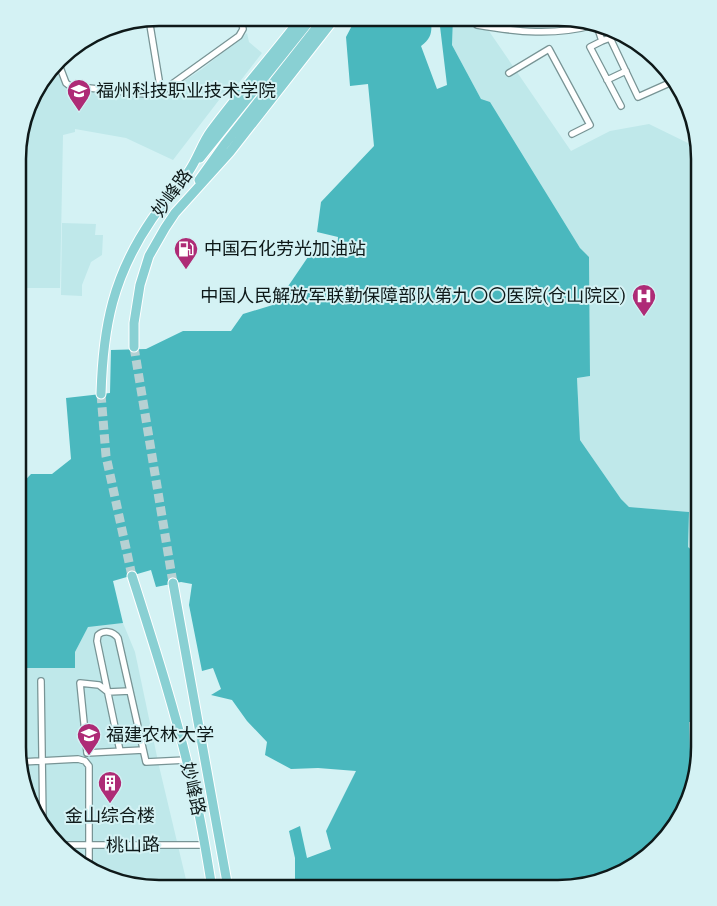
<svg xmlns="http://www.w3.org/2000/svg" width="717" height="906" font-family="'IBM Plex Serif','Noto Sans SC',serif">
	<style>
		.built { fill: #bfe8ea }
		.forest { fill: #4ab8be }
		.lines { fill: none; stroke-linecap: round; stroke-linejoin: round }
		.primary-tunnel { stroke: #b6d1d3; stroke-width: 9; stroke-dasharray: 9 4.5; stroke-linecap: butt }
		.minor-casing { stroke: #789495; stroke-width: 8 }
		.primary-casing { stroke: #fff; stroke-width: 11 }
		.minor { stroke: #fff; stroke-width: 5.5 }
		.primary { stroke: #89d0d3; stroke-width: 9 }
		.labels { text-anchor: middle; stroke-width: 4; stroke-linejoin: round; paint-order: stroke }
		.poi-label { font-size: 18px; fill: #0e1919; stroke: #d4f2f4; text-anchor: start }
		.street-label { font-size: 18px; fill: #0e1919; stroke: #d4f2f4 }
		.rim { fill: none; stroke: #0e1919; stroke-width: 2.5 }
	</style>
	<rect width="100%" height="100%" fill="#d4f2f4"/>
	<path class="built" d="M453,18h27l91,133 39,-20 39,-7 47,23 3,12v397l-11,-9 1,-35 -60,-5 -8,-8 -41,-59 -3,-62 13,-2 -1,-118 -9,-10 -99,-149 -29,-54z
		M247,33l2,9 13,11 -24,31 -19,16 -46,60 -47,-22 -51,-9v3l-12,3 -3,153h-33l-9,-2 1,-144h5l-2,-12 14,-41 21,-25 11,24 89,11 45,-30z
		M62,223l34,1 -1,11h8l-1,20 -11,7 -9,23v11l-21,-1z
		M123,623l12,29 24,114 29,122h-38l-69,-23 -45,-48 -18,-70v-79h57v-16l13,-26z
		M689,721l10,1v34l-8,25z"/>
	<path class="forest" d="M356,18h75c1,14 1,20 -10,28l16,43 10,-4 -8,-67h14l-1,27 29,54 9,3 90,146 9,9 1,119 -13,2 3,62 41,59 8,8 60,5 -1,35 11,9v166h-10l2,59 -15,44 -48,45 -61,18h-272v-30l-6,-27 11,-5 7,32 24,-9 -5,-18 30,-60 -38,-3 -27,1 -26,-14 2,-13 -20,-21 -15,-21 -21,-5 10,-6 -8,-21 -11,3 -13,-66 3,-21 -11,-2 -25,5 -5,-17 -38,11 10,42 -35,4 -13,25v16h-57v-180l13,-14h21l19,-15 -5,-61 44,-5 1,-43 35,-1 37,-18h48l12,-17 33,-10 34,-50 27,1 1,-18 -21,-5 4,-30 53,-56 -6,-62 -18,2 -4,-49z"/>
	<g class="lines">
		<path class="primary-tunnel" d="M134,347l39,236
			M101,394l5,62 26,120"/>
		<g class="minor-casing">
			<path id="minor" d="M149,19l12,73
				M477,25c40,7 77,11 117,0
				M597,26l5,15 8,-3 28,59 36,-16
				M602,41l-12,6 31,59
				M58,62l8,21 4,3 85,9 6,-3 78,-56 4,-7 -2,-11
				M509,73l40,-24 41,76 -18,9
				M607,80l19,-9
				M41,681l2,143
				M130,691l-22,1 -9,-7 -19,-2 7,70 56,-3
				M120,751l-23,-110 1,-6c6,-5 15,-4 20,3l28,124 40,-2
				M21,762l57,-3 7,2 4,5v101
				M62,845h143"/>
		</g>
		<g class="primary-casing">
			<path id="primary" d="M200,158l112,-140
				M199,180l25,-35 100,-127
				M134,347v-24l6,-38 9,-29 16,-28 10,-15 55,-61 105,-134
				M101,394c2,-68 12,-118 51,-175 12,-17 26,-32 37,-48 9,-13 13,-28 22,-40 29,-39 61,-75 90,-113
				M132,576c22,69 44,137 60,207 9,34 14,70 20,105
				M173,583l55,305"/>
		</g>
		<use href="#minor" class="minor"/>
		<use href="#primary" class="primary"/>
	</g>
	<defs>
		<g id="university-pin" transform="scale(1.25)"><path d="M0 17L-7.5 6A9.5 9.5 0 1 1 7.5 6Z" fill="#ae2b76" stroke="#d4f2f4"/><path d="M0-5L7-2L0 1L-7-2ZM-4 1L0 2.5L4 1V4Q0 6-4 4Z" fill="#fff"/></g>
		<g id="fuel-pin" transform="scale(1.25)"><path d="M0 17L-7.5 6A9.5 9.5 0 1 1 7.5 6Z" fill="#ae2b76" stroke="#d4f2f4"/><path d="M-5.5-6h7V0h2V4h1.3V-2.5L3-4.5l.8-.8L6-3V5H2.5V1h-1V6h-7ZM-4.2-4.7v3.2H.2V-4.7Z" fill="#fff"/></g>
		<g id="hospital-pin" transform="scale(1.25)"><path d="M0 17L-7.5 6A9.5 9.5 0 1 1 7.5 6Z" fill="#ae2b76" stroke="#d4f2f4"/><path d="M-5-5h3v3.5h4V-5h3V5h-3V1.5h-4V5h-3Z" fill="#fff"/></g>
		<g id="building-pin" transform="scale(1.25)"><path d="M0 17L-7.5 6A9.5 9.5 0 1 1 7.5 6Z" fill="#ae2b76" stroke="#d4f2f4"/><path d="M-4-6H4V6H1V3H-1V6H-4ZM-2.5-4.3h1.7v1.8h-1.7ZM.8-4.3h1.7v1.8H.8ZM-2.5-1h1.7V.8h-1.7ZM.8-1h1.7V.8H.8Z" fill="#fff"/></g>
	</defs>
	<g fill-rule="evenodd">
		<use href="#university-pin" x="79" y="91"/>
		<use href="#fuel-pin" x="186" y="249"/>
		<use href="#hospital-pin" x="644" y="296"/>
		<use href="#university-pin" x="89" y="735"/>
		<use href="#building-pin" x="110" y="783"/>
	</g>
	<g class="labels">
		<g class="poi-label">
			<text x="96" y="97">福州科技职业技术学院</text>
			<text x="204" y="255">中国石化劳光加油站</text>
			<text x="626" y="302" text-anchor="end">中国人民解放军联勤保障部队第九〇〇医院(仓山院区)</text>
			<text x="106" y="741">福建农林大学</text>
			<text x="110" y="822" text-anchor="middle">金山综合楼</text>
		</g>
		<g class="street-label">
			<text transform="translate(172 193) rotate(-54)" y="6">妙峰路</text>
			<text transform="translate(193 789) rotate(77)" y="6">妙峰路</text>
			<text transform="translate(133 845) rotate(-1)" y="6">桃山路</text>
		</g>
	</g>
	<path d="M0 0H717V906H0ZM159 26H558A133 133 0 0 1 691 159V747A133 133 0 0 1 558 880H159A133 133 0 0 1 26 747V159A133 133 0 0 1 159 26Z" fill="#d4f2f4" fill-rule="evenodd"/>
	<path class="rim" d="M159 26H558A133 133 0 0 1 691 159V747A133 133 0 0 1 558 880H159A133 133 0 0 1 26 747V159A133 133 0 0 1 159 26Z"/>
</svg>
